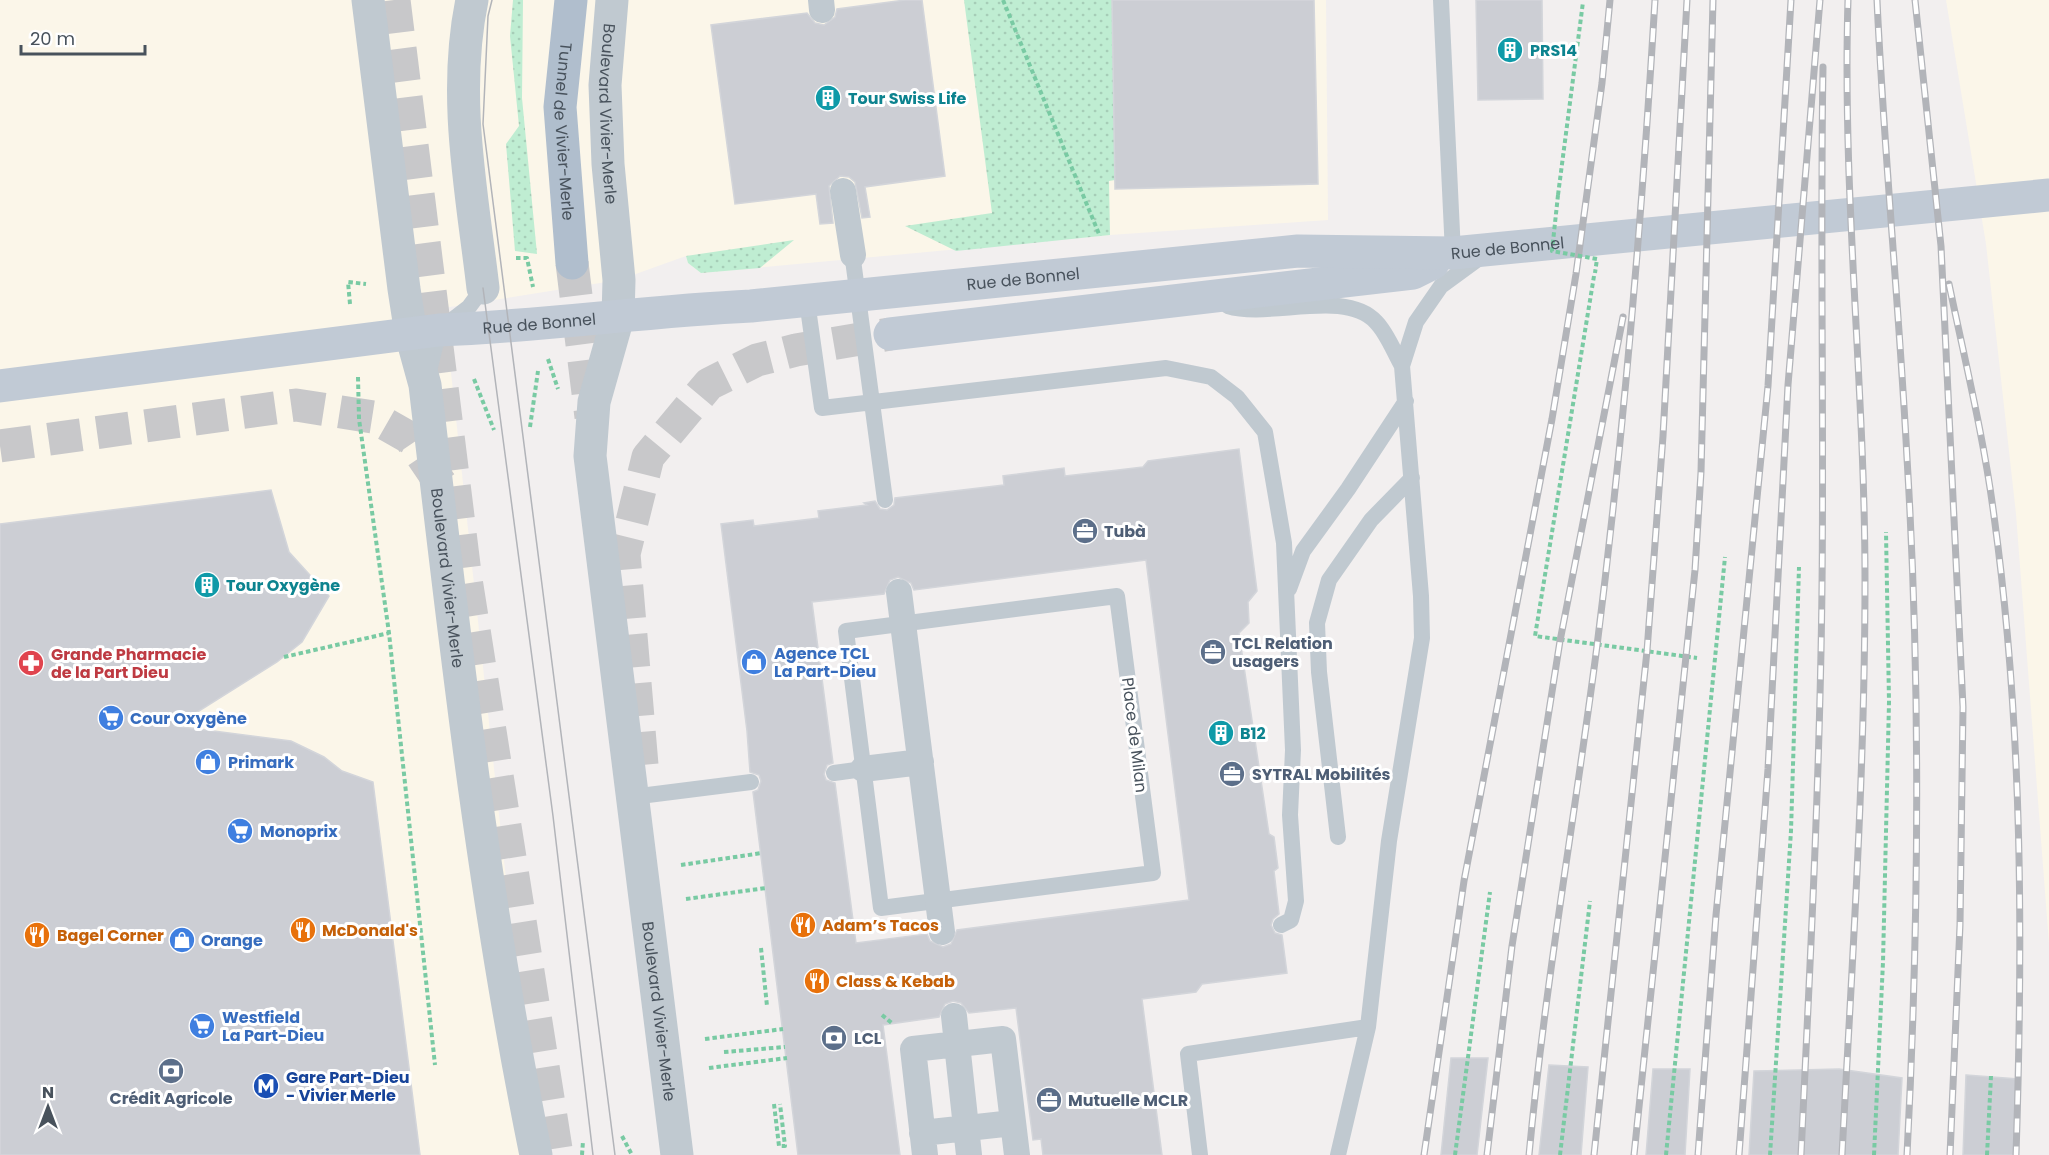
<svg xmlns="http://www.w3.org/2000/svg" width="2049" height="1155" font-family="Poppins,sans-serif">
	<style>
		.commercial { fill: #fbf6e9 }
		.grass { fill: url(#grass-dots) }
		.building { fill: #ccced4; stroke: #d3d5da; stroke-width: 1.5; fill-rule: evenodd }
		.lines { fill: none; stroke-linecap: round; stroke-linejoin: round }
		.secondary-tunnel { stroke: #c8c8ca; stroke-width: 33; stroke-dasharray: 33 16; stroke-linecap: butt }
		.primary-tunnel { stroke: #c8c8ca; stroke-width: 33; stroke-dasharray: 33 16; stroke-linecap: butt }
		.path { stroke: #79caa3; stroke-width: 4; stroke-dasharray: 4.5 3; stroke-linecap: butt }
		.service { stroke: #c0c9d0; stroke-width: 16 }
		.pedestrian { stroke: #c0c9d0; stroke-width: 26 }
		.minor { stroke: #c0c9d0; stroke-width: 33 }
		.secondary { stroke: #c1cad5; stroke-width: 33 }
		.primary { stroke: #b0becd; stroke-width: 33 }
		.tram { stroke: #b2b4b9; stroke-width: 1.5 }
		.rail-casing { stroke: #b2b4b9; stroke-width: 7 }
		.rail { stroke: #fff; stroke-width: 4.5; stroke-dasharray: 14; stroke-linecap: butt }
		.path-bridge { stroke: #79caa3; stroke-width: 4; stroke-dasharray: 4.5 3; stroke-linecap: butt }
		.labels { text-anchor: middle; stroke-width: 6; stroke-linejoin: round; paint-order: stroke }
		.culture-label { font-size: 16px; font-weight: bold; fill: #0d838f; stroke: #fff; text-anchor: start }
		.street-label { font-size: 16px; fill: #48525c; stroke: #fff }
		.service-label { font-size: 16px; font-weight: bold; fill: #4e5e75; stroke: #fff; text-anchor: start }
		.shop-label { font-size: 16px; font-weight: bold; fill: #366cbe; stroke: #fff; text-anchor: start }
		.health-label { font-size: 16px; font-weight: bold; fill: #be3a42; stroke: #fff; text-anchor: start }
		.food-label { font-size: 16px; font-weight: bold; fill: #c56008; stroke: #fff; text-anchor: start }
		.transit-label { font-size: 16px; font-weight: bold; fill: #164399; stroke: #fff; text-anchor: start }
	</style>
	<defs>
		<pattern id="grass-dots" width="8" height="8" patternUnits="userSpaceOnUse" patternTransform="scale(1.5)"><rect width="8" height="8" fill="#bfedd2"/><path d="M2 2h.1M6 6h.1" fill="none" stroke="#a6cdb7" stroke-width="1.8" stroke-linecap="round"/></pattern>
	</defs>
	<rect width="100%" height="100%" fill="#f2efef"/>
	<path class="commercial" d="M0,0h1326l2,220 -218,15 -409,38 -13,-10 -2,-7 -67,24 -175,28 92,847h-536z
		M1946,0h103v944l-33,-430 -30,-270z"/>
	<path class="grass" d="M513,0h10l-1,98 15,156 -22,-3 -9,-107 13,-18 -9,-90z
		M964,0h148l3,180 -6,1 1,54 -154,16 -51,-25 87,-13z
		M794,240l-34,28 -59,5 -13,-10 -2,-7z"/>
	<path class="building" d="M905,0h17l23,176 -80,11 5,30 -8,1 -7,-36 -6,-5 -9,-1 -11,10 4,37 -13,1 -4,-30 -81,10 -24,-179 96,-12 8,10 9,2 11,-8 2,-8z
		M1112,0h202l4,184 -203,5z
		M1476,0h66l1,99 -65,1z
		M1239,449l18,142 -9,11 1,21 -10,10 30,201 5,3 4,31 -4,3 5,43 -6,5 -2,6 4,8 7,2 5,38 -85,11 -6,8 -54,7 20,156h-119l-2,-16 -8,1 -17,-132 -47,5 -8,-10 -8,-2 -8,3 -6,13 -56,8 17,130h-102l-45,-363 5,-2 3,-9 -2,-6 -9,-3 -3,-41 -26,-207 32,-4 1,6 65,-8 -1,-7 49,-6 -3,-2 11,-2 5,8 7,1 7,-5 1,-7 109,-13 -1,-9 61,-8 1,8 53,-6 25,-3 5,-6zM1146,560l43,340 -232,30 -6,14 -8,3 -13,-6 -3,-7 -71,9 -21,-160 -9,-3 -2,-6 3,-9 6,-2 -21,-161 72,-8 6,-14 8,-3 13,6 3,7z
		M271,490l18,62 40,44 -27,46 -25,20 -102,64 116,15 33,16 18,14 31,11 47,373h-420v-631z
		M1451,1058h37l-11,97h-36z
		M1549,1065l39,2 -7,88h-42z
		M1653,1069h37l-5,86h-39z
		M1839,1069l63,9 -4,77h-149l5,-84z
		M1966,1075l52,4 -4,76h-51z"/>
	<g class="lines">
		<path class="secondary-tunnel" d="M394,0l71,573 92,582
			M0,446l296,-41 77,12 37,21 31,46
			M642,765l-18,-211 24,-97 61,-73 48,-24 39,-10 94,-16"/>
		<path class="primary-tunnel" d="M572,263l19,154"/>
		<path class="path" d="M1003,0l96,234
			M1558,195l25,-193
			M516,258h11l6,29
			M1594,276l-59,360 162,22
			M350,304l-2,-22 18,2
			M548,359l10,30
			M358,377l1,42 30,214 46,432
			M474,379l20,51
			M530,427l8,-56
			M284,657l105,-24
			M681,865l81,-12
			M686,899l80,-11
			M761,948l6,58
			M882,1015l11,9
			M705,1039l78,-10
			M724,1052l61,-5
			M709,1068l78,-10
			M774,1104l5,42h6l-5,-42
			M622,1136l10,19
			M582,1155l1,-14
			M1455,1155l35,-263
			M1560,1155l30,-254
			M1666,1155l59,-598
			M1770,1155l21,-324 8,-264
			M1874,1155l9,-193 6,-260 -3,-170
			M1987,1155l4,-79"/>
		<path class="service" d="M1441,0l12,253
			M853,260l32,240
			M807,301l15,107 344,-40 45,9 26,20 28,35 19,111 9,207 -3,65 6,86 -5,19 -10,5
			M1228,306c41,13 117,-18 148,16 11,11 18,30 26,44l14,-44 25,-36 41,-30
			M428,375l11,-45 30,-23 14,-19
			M1289,589l14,-38 45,-62 58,-88
			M1117,596l36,277 -272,35 -35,-277z
			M834,773l29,-4
			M632,797l119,-15
			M1338,837l-19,-165 -2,-49 12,-43 42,-60 41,-42
			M1200,1155l-12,-101 180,-27
			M1338,1155l30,-128 21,-186 33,-203 -1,-42 -19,-230"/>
		<path class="pedestrian" d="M821,0l1,10
			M843,191l10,64
			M899,592l43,340
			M863,769l58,-7
			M954,1016l15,139
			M922,1133l91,-10
			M925,1155l-12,-106 90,-10 14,116"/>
		<g class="minor">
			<path id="s1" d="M368,0l36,289 7,45 14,51c30,258 59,516 111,770"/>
			<path d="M472,0c-20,96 0,193 11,288"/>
			<path id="s2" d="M612,0l-7,85 3,79 11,116 -1,37 -24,85 -4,54 87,699"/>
		</g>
		<g class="secondary">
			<path d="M890,334l523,-61 20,-10"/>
			<path id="s3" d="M0,386l439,-56c105,-4 208,-19 312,-24l547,-55 155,2 596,-58"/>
		</g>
		<path class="primary" id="s4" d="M571,0l-11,107 12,156"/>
		<path class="tram" d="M492,0l-4,16 -5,108 132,1031
			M483,288l70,528 40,339"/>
		<g class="rail-casing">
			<path id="rail" d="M1877,0c7,153 22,305 30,458 14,232 12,465 0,697
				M1915,0l26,246 22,461 -3,218 -10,230
				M1949,284c16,77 35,154 45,232 29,211 29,426 22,639
				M1424,1155l40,-274 88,-462 24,-145 26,-191 8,-83
				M1487,1155l25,-209 48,-305 63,-324
				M1529,1155c16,-171 46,-339 68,-509 27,-215 45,-430 58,-646
				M1594,1155l53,-504 16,-215 24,-436
				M1634,1155l61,-585 6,-98 12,-472
				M1698,1155l18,-240 52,-529 23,-386
				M1739,1155l29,-386 20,-384 32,-385
				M1801,1155c9,-189 19,-379 21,-569 2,-173 -2,-346 1,-519
				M1842,1155c10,-191 23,-383 23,-575 0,-193 -23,-386 -17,-580"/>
		</g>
		<use href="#rail" class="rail"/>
		<path class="path-bridge" d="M1558,195l-6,56 45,8 -2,14"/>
	</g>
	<defs>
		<g id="building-disc" transform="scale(1.35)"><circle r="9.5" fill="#0f9aa8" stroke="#fff"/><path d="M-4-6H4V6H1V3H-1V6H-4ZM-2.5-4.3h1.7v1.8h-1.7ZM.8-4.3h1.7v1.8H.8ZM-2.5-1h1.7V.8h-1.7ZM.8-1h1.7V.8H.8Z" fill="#fff"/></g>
		<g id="office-disc" transform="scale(1.35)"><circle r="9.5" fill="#5c6f8a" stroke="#fff"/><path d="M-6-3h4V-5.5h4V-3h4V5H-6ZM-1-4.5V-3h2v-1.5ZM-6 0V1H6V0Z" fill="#fff"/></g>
		<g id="shop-disc" transform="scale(1.35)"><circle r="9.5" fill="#3f7fe0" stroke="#fff"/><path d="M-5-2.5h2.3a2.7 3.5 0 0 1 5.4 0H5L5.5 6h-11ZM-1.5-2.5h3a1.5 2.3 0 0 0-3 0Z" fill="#fff"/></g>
		<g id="pharmacy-disc" transform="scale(1.35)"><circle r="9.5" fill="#e0444e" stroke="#fff"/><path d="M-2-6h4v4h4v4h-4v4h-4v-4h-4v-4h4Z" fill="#fff"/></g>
		<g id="supermarket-disc" transform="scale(1.35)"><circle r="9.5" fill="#3f7fe0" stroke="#fff"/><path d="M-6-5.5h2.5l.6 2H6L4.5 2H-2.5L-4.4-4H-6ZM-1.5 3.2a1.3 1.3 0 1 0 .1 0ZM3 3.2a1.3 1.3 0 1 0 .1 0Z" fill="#fff"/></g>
		<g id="restaurant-disc" transform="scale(1.35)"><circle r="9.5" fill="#e8710a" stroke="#fff"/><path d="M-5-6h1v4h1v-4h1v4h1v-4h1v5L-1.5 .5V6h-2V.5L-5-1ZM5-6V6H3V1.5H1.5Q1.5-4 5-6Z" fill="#fff"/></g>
		<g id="bank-disc" transform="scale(1.35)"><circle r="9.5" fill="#5c6f8a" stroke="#fff"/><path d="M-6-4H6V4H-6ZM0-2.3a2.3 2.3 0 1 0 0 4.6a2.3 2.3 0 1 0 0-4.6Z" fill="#fff"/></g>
		<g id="metro-disc" transform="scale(1.35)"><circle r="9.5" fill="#1a4fb4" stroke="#fff"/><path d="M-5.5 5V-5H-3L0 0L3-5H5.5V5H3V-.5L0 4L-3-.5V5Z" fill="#fff"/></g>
	</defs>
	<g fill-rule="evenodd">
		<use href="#building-disc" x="1510" y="50"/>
		<use href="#building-disc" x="828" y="98"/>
		<use href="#office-disc" x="1085" y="531"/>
		<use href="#building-disc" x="207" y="585"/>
		<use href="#office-disc" x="1213" y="652"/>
		<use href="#shop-disc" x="754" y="662"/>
		<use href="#pharmacy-disc" x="31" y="663"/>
		<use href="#supermarket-disc" x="111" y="718"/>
		<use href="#building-disc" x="1221" y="733"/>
		<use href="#shop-disc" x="208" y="762"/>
		<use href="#office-disc" x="1232" y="774"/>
		<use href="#supermarket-disc" x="240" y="831"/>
		<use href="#restaurant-disc" x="803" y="925"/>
		<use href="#restaurant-disc" x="303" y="930"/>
		<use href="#restaurant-disc" x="37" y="935"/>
		<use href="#shop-disc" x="182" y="940"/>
		<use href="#restaurant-disc" x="817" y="981"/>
		<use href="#supermarket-disc" x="202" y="1026"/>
		<use href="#bank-disc" x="834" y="1038"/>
		<use href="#bank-disc" x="171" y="1071"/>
		<use href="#metro-disc" x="266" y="1086"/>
		<use href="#office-disc" x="1049" y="1100"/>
	</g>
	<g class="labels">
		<g class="culture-label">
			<text x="1530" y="56">PRS14</text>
			<text x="848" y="104">Tour Swiss Life</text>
			<text x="226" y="591">Tour Oxygène</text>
			<text x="1240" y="739">B12</text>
		</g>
		<g class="street-label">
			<text dy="6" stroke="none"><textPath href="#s2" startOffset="114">Boulevard Vivier-Merle</textPath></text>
			<text dy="6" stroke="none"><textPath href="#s4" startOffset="132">Tunnel de Vivier-Merle</textPath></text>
			<text dy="6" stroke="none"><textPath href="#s3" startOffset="1515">Rue de Bonnel</textPath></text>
			<text dy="6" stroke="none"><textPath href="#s3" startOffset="1029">Rue de Bonnel</textPath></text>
			<text dy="6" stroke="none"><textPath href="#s3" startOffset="543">Rue de Bonnel</textPath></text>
			<text dy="6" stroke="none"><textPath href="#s1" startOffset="584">Boulevard Vivier-Merle</textPath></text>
			<text transform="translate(1135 735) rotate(83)" y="6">Place de Milan</text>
			<text dy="6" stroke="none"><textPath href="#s2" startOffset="1020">Boulevard Vivier-Merle</textPath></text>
		</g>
		<g class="service-label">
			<text x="1104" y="537">Tubà</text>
			<text x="1232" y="649">TCL Relation<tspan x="1232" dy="18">usagers</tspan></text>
			<text x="1252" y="780">SYTRAL Mobilités</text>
			<text x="854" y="1044">LCL</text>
			<text x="171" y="1104" text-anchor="middle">Crédit Agricole</text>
			<text x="1068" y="1106">Mutuelle MCLR</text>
		</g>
		<g class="shop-label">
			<text x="774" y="659">Agence TCL<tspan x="774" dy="18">La Part-Dieu</tspan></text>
			<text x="130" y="724">Cour Oxygène</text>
			<text x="228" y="768">Primark</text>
			<text x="260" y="837">Monoprix</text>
			<text x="201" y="946">Orange</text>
			<text x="222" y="1023">Westfield<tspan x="222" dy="18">La Part-Dieu</tspan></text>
		</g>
		<g class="health-label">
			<text x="51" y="660">Grande Pharmacie<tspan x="51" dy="18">de la Part Dieu</tspan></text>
		</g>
		<g class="food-label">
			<text x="822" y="931">Adam’s Tacos</text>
			<text x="322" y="936">McDonald's</text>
			<text x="57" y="941">Bagel Corner</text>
			<text x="836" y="987">Class &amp; Kebab</text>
		</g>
		<g class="transit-label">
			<text x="286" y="1083">Gare Part-Dieu<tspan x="286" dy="18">- Vivier Merle</tspan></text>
		</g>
	</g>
	<g transform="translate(48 1107)" stroke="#ffffff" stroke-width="4.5" paint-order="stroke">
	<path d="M0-4.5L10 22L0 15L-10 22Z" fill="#48525c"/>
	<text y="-9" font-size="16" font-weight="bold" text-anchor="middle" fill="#48525c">N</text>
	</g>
	<path d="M21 45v9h124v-9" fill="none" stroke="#48525c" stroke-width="3"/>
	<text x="30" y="45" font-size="18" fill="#48525c" stroke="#ffffff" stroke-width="4.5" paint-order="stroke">20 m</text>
</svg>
